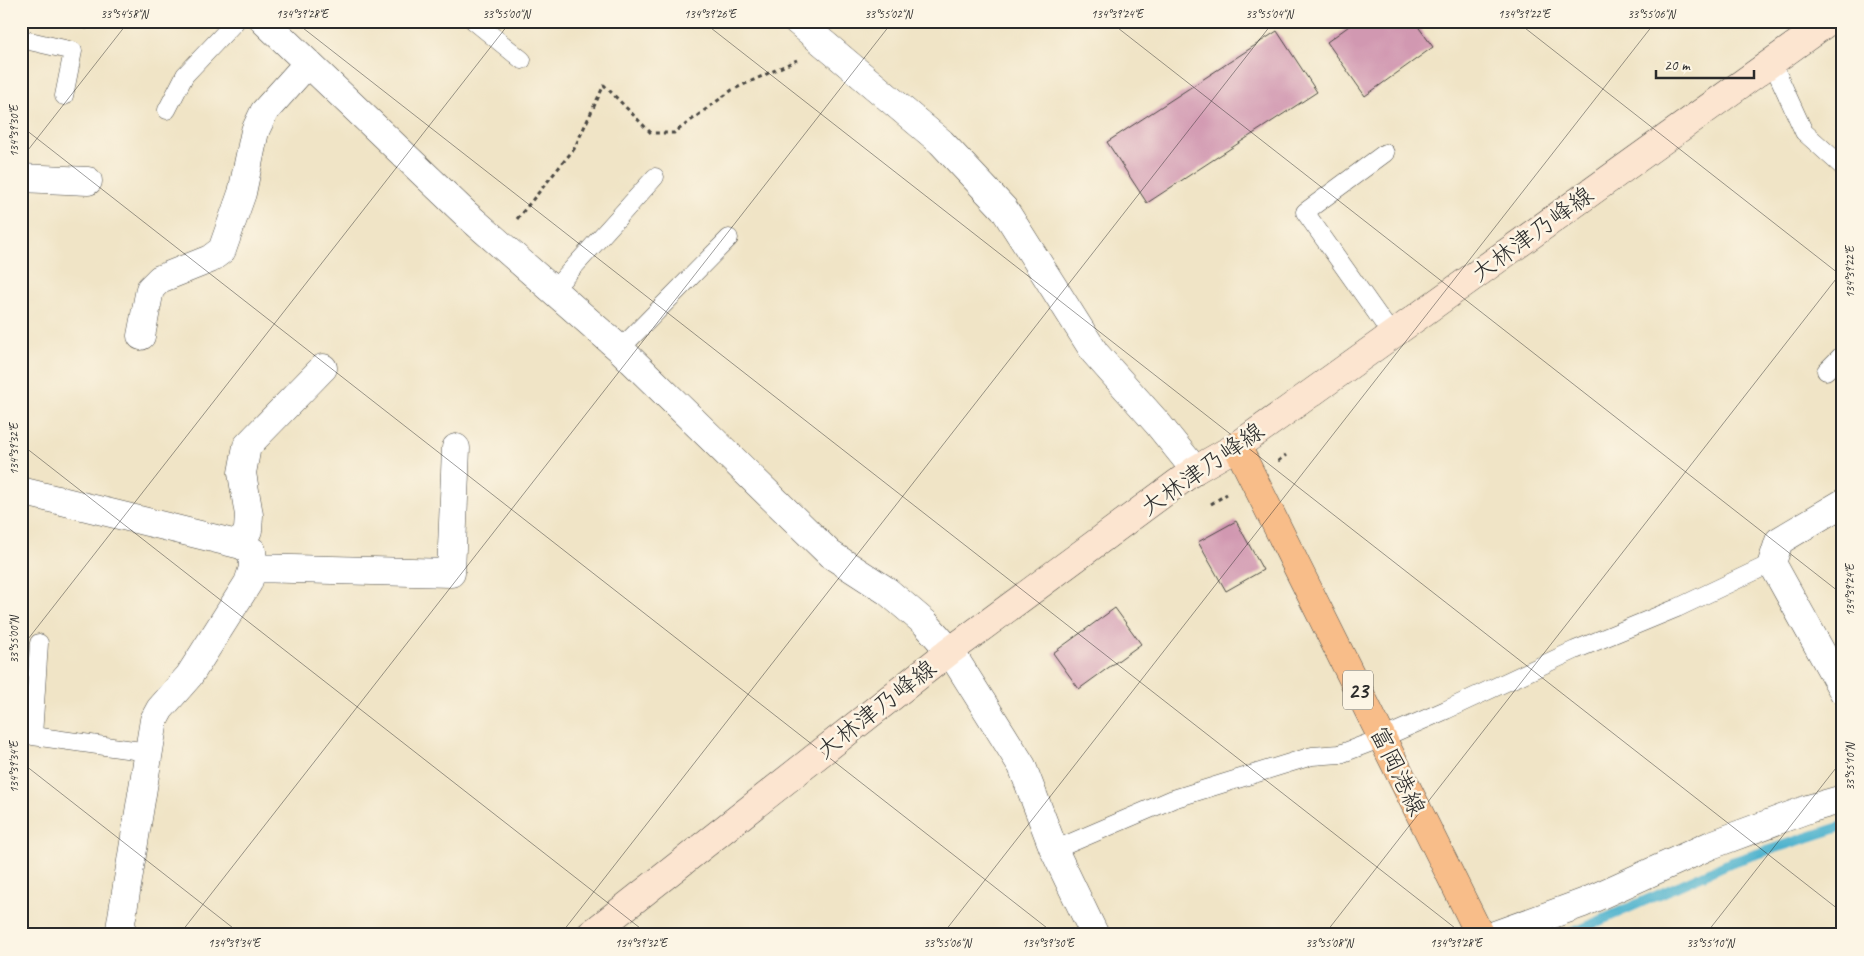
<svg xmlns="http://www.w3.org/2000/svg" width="1864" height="956" font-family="Caveat,'Klee One',sans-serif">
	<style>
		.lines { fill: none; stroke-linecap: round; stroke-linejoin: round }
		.stream { stroke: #4fb3ce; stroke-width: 10 }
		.building { fill: #d198b1 }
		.service-casing { stroke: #494742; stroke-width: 19 }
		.minor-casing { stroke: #494742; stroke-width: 29 }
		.secondary-casing { stroke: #494742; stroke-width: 29 }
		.primary-casing { stroke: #494742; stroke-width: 29 }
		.path { stroke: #494742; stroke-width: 3; stroke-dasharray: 4 4; stroke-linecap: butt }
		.service { stroke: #fff; stroke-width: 18 }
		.minor { stroke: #fff; stroke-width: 28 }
		.secondary { stroke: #fce5d0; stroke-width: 28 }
		.primary { stroke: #f8bd89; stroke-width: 28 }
		.ticks { fill: none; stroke: #2b2b2b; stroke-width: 1; stroke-opacity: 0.45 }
		.labels { text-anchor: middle; stroke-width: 5; stroke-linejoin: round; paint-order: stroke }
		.shield { fill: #fcf5e5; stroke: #6a6863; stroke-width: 1 }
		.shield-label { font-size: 22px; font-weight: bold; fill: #2b2b2b }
		.street-label { font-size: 24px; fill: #2b2b2b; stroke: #fcf5e5 }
		.neatline { fill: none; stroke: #2b2b2b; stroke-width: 2 }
		.ticks-label { font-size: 12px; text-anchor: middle; fill: #2b2b2b }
	</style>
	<rect width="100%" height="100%" fill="#fcf5e5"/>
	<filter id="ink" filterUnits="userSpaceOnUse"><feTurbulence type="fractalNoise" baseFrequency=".02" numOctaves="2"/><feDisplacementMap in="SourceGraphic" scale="10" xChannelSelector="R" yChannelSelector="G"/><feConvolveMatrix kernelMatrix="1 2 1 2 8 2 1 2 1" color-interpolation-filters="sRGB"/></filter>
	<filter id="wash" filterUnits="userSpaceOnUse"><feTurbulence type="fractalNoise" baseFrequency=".0096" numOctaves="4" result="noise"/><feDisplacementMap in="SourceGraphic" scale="20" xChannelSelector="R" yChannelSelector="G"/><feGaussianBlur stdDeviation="1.12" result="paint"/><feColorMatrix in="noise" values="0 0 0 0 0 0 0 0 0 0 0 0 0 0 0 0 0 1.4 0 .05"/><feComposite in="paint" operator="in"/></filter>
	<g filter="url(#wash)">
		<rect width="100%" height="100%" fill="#f0e4c6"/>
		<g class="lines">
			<path class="stream" d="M1563,935l16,-5 153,-68 111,-36"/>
		</g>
		<g id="blocks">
			<path class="building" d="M1356,21h58l19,26 -68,49 -38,-54z
				M1277,31l40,61 -170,111 -40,-61z
				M1236,521l27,49 -37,21 -28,-49z
				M1115,608l26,36 -62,45 -26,-36z"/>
		</g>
	</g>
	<g filter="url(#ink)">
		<use href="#blocks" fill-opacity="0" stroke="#494742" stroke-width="1"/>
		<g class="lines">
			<g class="service-casing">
				<path id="service" d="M474,21l48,39
					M21,39l52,12 -9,45
					M1772,62l32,70 39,35
					M167,110l18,-35 51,-54
					M1385,153l-80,59 87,123
					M553,290l102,-113
					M620,349l109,-111
					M1826,371l17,-17
					M39,643l-6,93 115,16
					M1054,850l119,-51 139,-43 28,-2 42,-16 64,-28 129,-60 102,-42 95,-45"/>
			</g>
			<g class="minor-casing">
				<path id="minor" d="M264,21l203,194 153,134 210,205 57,37 38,32 25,28 72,115 32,84 41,85
					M797,21l144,121 63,67 91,144 63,71 37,46
					M21,178l67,3
					M141,336l9,-47 10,-10 50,-20 12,-9 20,-57 13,-62 9,-19 44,-49
					M21,491l220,54 11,6 1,17 -5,15 -59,93 -29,33 -6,11 -35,215
					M1843,503l-64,38 -7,22 71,128
					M241,545l7,-15 1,-15 -7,-42 5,-27 76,-78
					M253,568l198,5 5,-125
					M1495,935l88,-32 128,-58 97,-36 35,-10"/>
			</g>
			<g class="secondary-casing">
				<path id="secondary" d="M590,935l360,-284 245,-181 42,-24 52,-37 540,-388"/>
			</g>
			<g class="primary-casing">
				<path id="primary" d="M1237,446l243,489"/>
			</g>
			<path class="path" d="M85,29l5,-8
				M517,219l57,-70 30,-64 47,48h23l58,-43 65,-30
				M1278,461l8,-6
				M1211,504l16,-10"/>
			<use href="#service" class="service"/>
			<use href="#minor" class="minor"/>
			<use href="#secondary" class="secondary"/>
			<use href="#primary" class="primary"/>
		</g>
	</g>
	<path class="ticks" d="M294,21l1170,914M702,21l1141,892M1109,21l734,574M1516,21l327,256M21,126l1035,809M21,159l108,-138M21,444l628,491M21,648l490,-627M21,762l221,173M179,935l714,-914M560,935l714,-914M942,935l714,-914M1324,935l519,-665M1705,935l138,-176"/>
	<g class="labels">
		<rect class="shield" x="1343" y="670.5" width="30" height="39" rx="4"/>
		<g class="shield-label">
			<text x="1358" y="698">23</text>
		</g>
		<g class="street-label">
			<text transform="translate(1532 234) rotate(-36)" y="8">大林津乃峰線</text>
			<text transform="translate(1202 469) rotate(-35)" y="8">大林津乃峰線</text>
			<text transform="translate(876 709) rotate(-38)" y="8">大林津乃峰線</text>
			<text transform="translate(1398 771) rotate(64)" y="8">富岡港線</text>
		</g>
	</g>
	<rect width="1864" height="956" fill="none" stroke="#fcf5e5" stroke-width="55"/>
	<path d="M1656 70v8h98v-8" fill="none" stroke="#2b2b2b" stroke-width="2.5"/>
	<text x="1664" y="70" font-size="15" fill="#2b2b2b" stroke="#fcf5e5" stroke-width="4" paint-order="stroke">20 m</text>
	<rect x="28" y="28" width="1808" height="900" class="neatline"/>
	<g class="ticks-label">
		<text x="124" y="18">33°54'58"N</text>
		<text x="302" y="18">134°39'28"E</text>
		<text x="506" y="18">33°55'00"N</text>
		<text x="710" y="18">134°39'26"E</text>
		<text x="888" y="18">33°55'02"N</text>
		<text x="1117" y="18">134°39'24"E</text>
		<text x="1269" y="18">33°55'04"N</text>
		<text x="1524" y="18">134°39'22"E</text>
		<text x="1651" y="18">33°55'06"N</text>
		<text transform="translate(14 131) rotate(-90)" y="4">134°39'30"E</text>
		<text transform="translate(1850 272) rotate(-90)" y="4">134°39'22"E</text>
		<text transform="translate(14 449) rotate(-90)" y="4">134°39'32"E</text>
		<text transform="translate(1850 590) rotate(-90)" y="4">134°39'24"E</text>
		<text transform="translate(14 640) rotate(-90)" y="4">33°55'00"N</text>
		<text transform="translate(1850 767) rotate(-90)" y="4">33°55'10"N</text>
		<text transform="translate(14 767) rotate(-90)" y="4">134°39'34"E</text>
		<text x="234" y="947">134°39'34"E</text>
		<text x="641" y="947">134°39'32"E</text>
		<text x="947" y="947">33°55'06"N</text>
		<text x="1048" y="947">134°39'30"E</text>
		<text x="1329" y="947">33°55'08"N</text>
		<text x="1456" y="947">134°39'28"E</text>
		<text x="1710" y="947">33°55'10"N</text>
	</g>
</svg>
